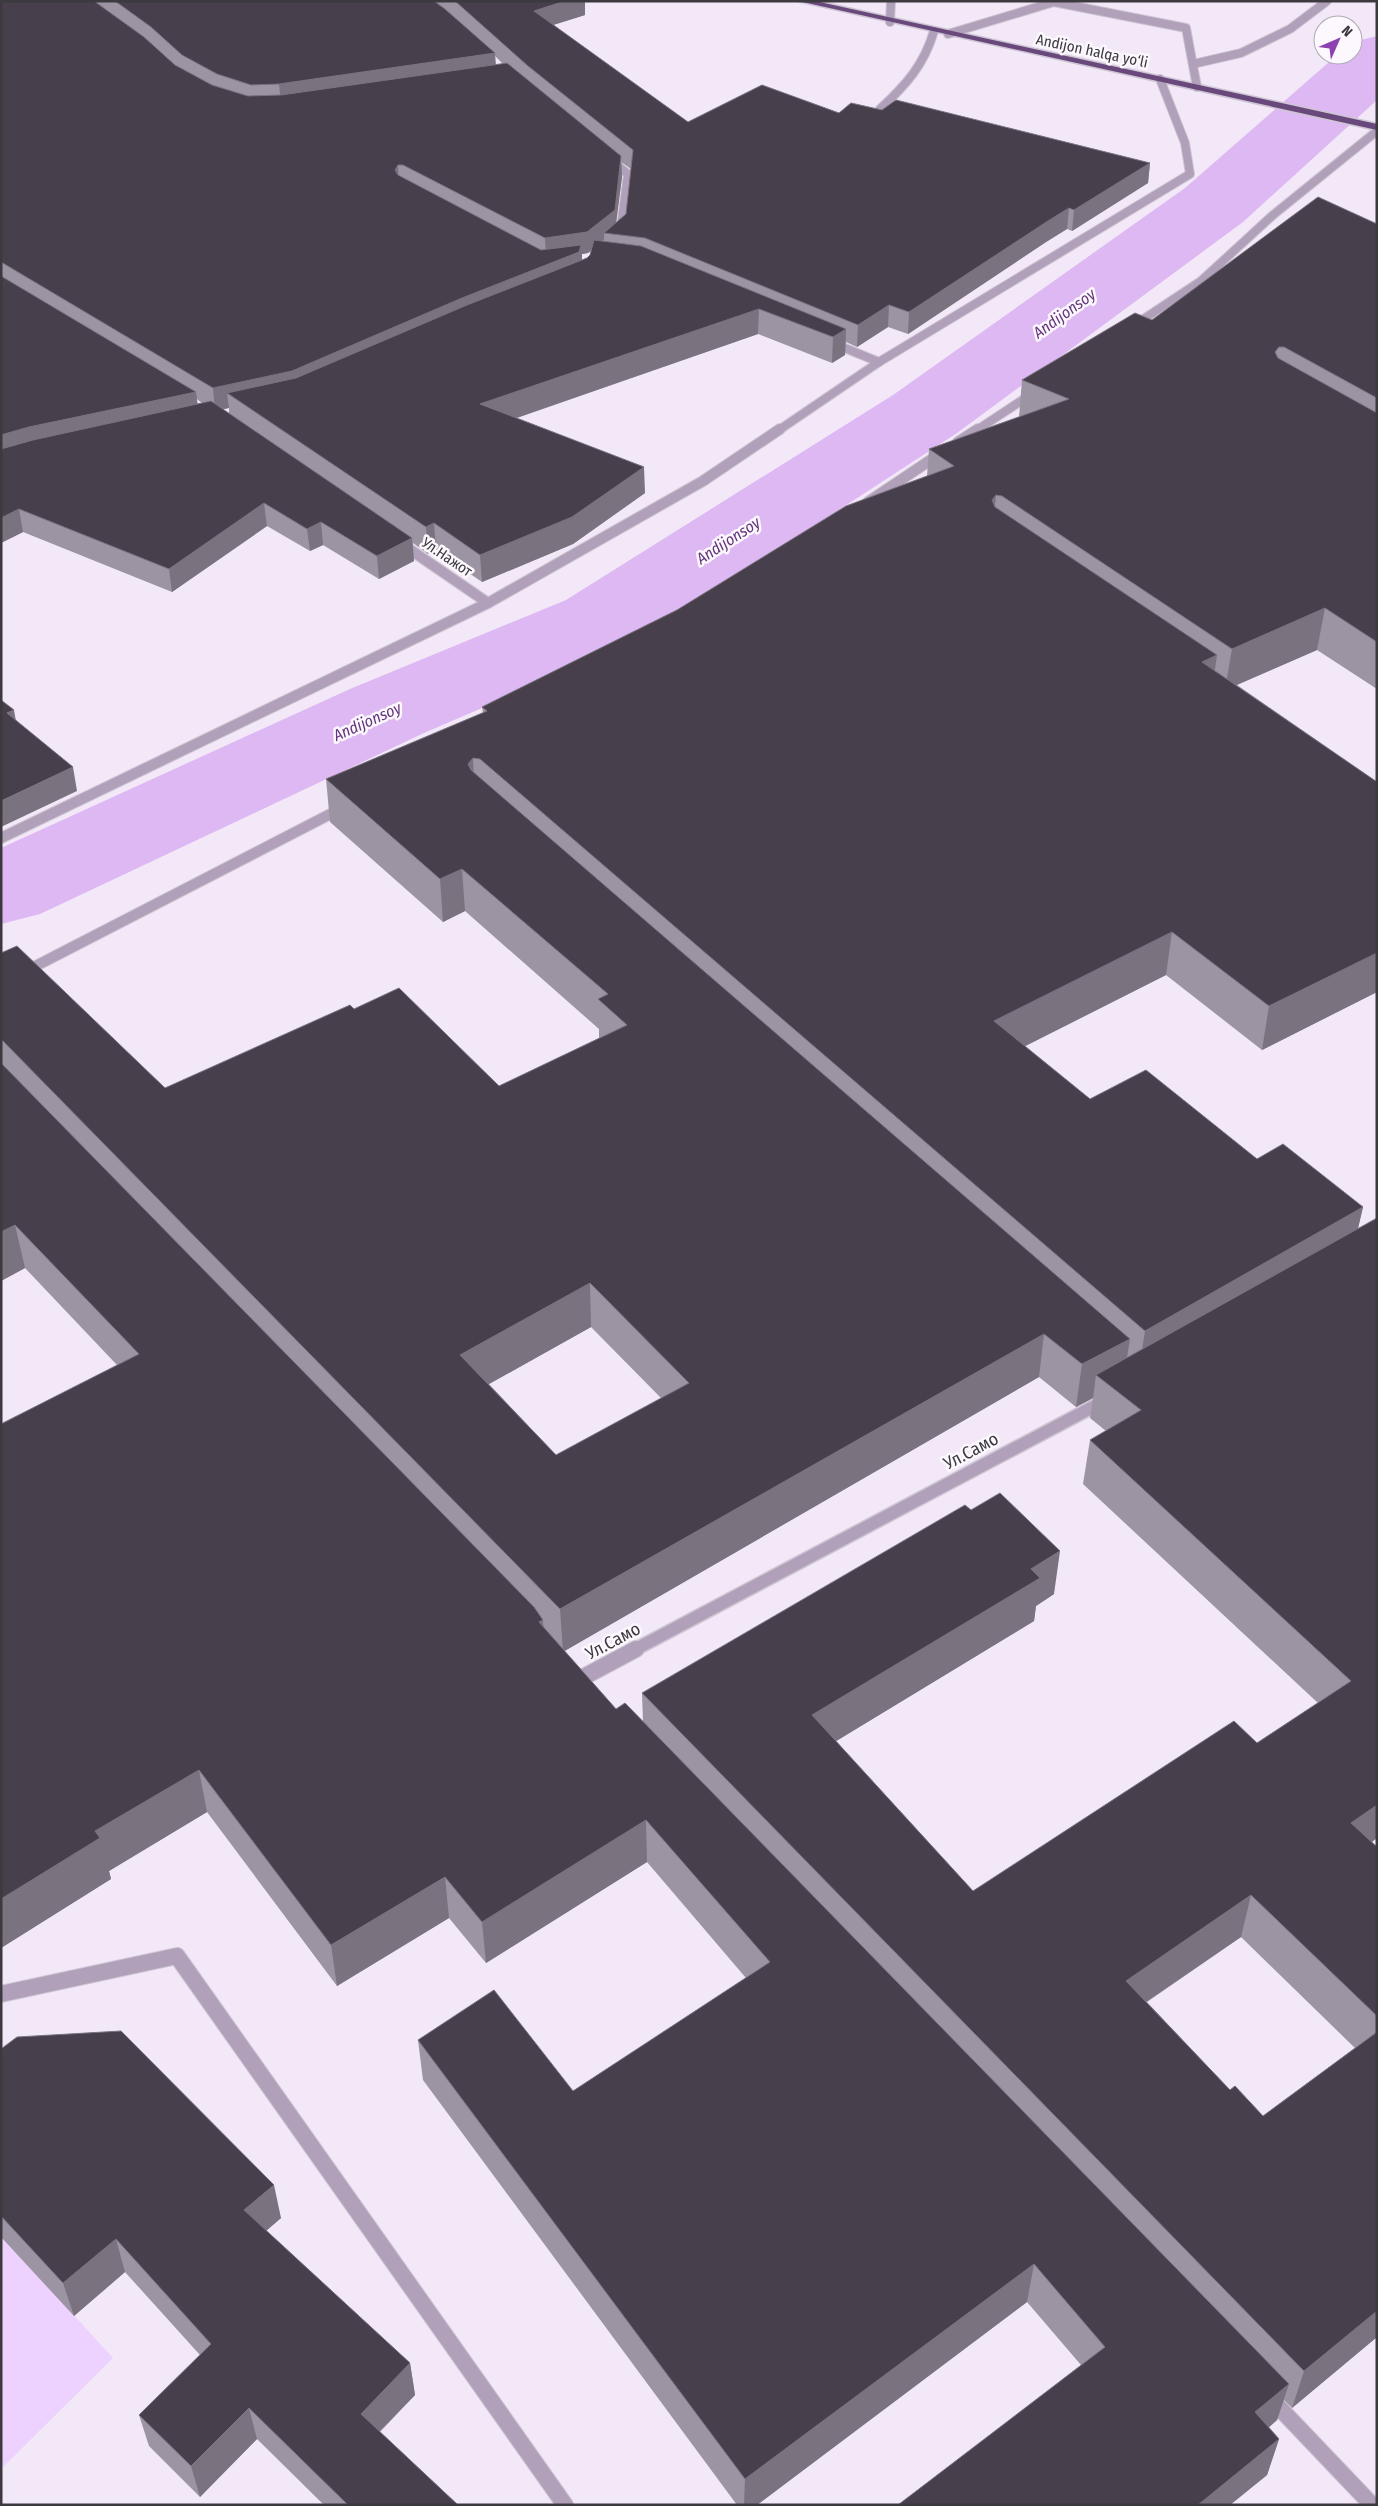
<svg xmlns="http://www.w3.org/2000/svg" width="1378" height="2506" font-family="'Fira Sans Condensed',sans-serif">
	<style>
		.green { fill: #edd1fe }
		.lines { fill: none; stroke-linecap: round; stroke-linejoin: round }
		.river { fill: #ddb8f3; fill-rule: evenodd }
		.lane-far3-casing { stroke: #cec5d3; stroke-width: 10 }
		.lane-far2-casing { stroke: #cec5d3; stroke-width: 12 }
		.lane-far1-casing { stroke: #cec5d3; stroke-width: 15 }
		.lane-casing { stroke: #cec5d3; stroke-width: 18 }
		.street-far2-casing { stroke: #cec5d3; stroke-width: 10 }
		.street-far1-casing { stroke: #cec5d3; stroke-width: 12 }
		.street-casing { stroke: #cec5d3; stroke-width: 18 }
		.highway-casing { stroke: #cec5d3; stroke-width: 3 }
		.lane-far3 { stroke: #b0a0b9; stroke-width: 8 }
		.lane-far2 { stroke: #b0a0b9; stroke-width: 10 }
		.lane-far1 { stroke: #b0a0b9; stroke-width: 12 }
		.lane { stroke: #b0a0b9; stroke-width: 16 }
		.street-far2 { stroke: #b0a0b9; stroke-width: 8 }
		.street-far1 { stroke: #b0a0b9; stroke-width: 10 }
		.street { stroke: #b0a0b9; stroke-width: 16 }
		.highway { fill: #69487c; fill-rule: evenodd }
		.wall { fill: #9c94a2; fill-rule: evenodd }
		.shaded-wall { fill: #7a727f }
		.building { fill: #473f4b; stroke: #7a727f; fill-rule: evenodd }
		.labels { text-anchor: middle; stroke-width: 5; stroke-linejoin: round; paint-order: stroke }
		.far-street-label { font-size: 15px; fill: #3c393f; stroke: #fcf8fe }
		.far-water-label { font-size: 16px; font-style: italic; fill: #63367b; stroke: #fcf8fe }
		.street-label { font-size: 18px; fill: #3c393f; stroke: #fcf8fe }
	</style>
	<rect width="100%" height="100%" fill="#f2e8f8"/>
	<path class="green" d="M1,2236l112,122 -112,111z"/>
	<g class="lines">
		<path class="river" d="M1377,36v64l-134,122 -286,211 -321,209 -212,91 -384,181 -39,10v-76l349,-159 216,-89 327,-205 292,-207 152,-133h16v-13z"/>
		<g class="lane-far3-casing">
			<path id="lane-far3" d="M948,34l106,-32 132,26 11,59
				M1193,64l48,-11 49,-24 37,-28
				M880,109c26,-24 44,-44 54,-78
				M1133,326l68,-45 72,-66 104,-84
				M830,342l49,20
				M977,430l56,-37"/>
		</g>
		<g class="lane-far2-casing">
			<path id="lane-far2" d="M958,442l20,-13
				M868,502l73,-49
				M28,970l316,-163"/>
		</g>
		<g class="lane-far1-casing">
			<path id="lane-far1" d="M1,984l29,-15
				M634,1650l472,-250"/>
		</g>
		<g class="lane-casing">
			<path id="lane" d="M578,1680l58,-31
				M1270,2398l102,107"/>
		</g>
		<g class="street-far2-casing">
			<path id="street-far2" d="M890,22l1,-21
				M609,159l19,15 -8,60
				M779,430l100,-68 311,-188 -5,-31 -25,-64"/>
		</g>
		<g class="street-far1-casing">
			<path id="street-far1" d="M399,542l89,61
				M1,838l487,-235 215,-122 77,-52"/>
		</g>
		<g class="street-casing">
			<path id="street" d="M1,1994l176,-38 388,549"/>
		</g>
		<g class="highway-casing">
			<path id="highway" d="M798,1h17l562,123v6z"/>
		</g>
		<use href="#lane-far3" class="lane-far3"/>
		<use href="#lane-far2" class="lane-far2"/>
		<use href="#lane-far1" class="lane-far1"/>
		<use href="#lane" class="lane"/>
		<use href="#street-far2" class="street-far2"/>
		<use href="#street-far1" class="street-far1"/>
		<use href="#street" class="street"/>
		<use href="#highway" class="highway"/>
	</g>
	<path class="wall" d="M1,1h584v14l-32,10 135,97 194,-12 268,53 -2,20 -76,48 -5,-2 -21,13 -138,92 -20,-7 -31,20 -11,-5 -1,13 -13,8 -74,-29 -241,84 128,75 -72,51 -91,38 -46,-32 -8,4 -15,-11 1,18 -35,18 -56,-34 -13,6 -43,-25 -95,66 -149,-60 -22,11zM495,56l8,8 -7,1zM621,162l10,7 -5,45 -10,9 6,-46zM591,250l-1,5 -3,3 -5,2v-6l6,-1zM197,399l1,1 4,3 -5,1zM229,408v6l-7,-5z
		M1377,224v465l-60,-39 -80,35 140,97v210l-115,58 -96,-75 -141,71 65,53 167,60 106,48 -5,21 19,610 -5,4 5,5v490l-85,71 -8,-8 -7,20 -8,7 10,12 -12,36 -37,30h-332l183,-140 -54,-63 -270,203h-20l-314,-425 -5,-40 155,51 173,-113 -99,-116 -161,101 -37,-45 -112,68 -130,-174 -98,59 2,8 -110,69 116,-583 -92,-97 -24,13v-328l164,135 189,-79 145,77 100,-48v-9l-134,-118 -22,11 -113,-100 -4,-43 157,-66 -1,-6 195,-97 250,-134 2,-27 90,-32 3,-37 130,-60zM591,1327l70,71 -105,57 -67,-71zM1039,1377l37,30 17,-9 -3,20 16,13 -16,9 -7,44 235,219 -61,40 -284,148 -137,-150 198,-120 2,-15 18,-12 -412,99 1,29 -27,-13 -52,-58zM1241,1937l114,111 -92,68 -33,-26 -83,-88z
		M1,2049l280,169 -15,13 144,132 5,32 -35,37 78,73h-134l-67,-66 -57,58 -51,-51 -10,-31 61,-60 -75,-83 -51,44 -73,-79z"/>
	<path class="shaded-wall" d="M565,1h20v14l-51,16v-20z
		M495,53l1,20 -215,31 -2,-20z
		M621,156l1,21 -7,54 -11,2v7l-16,13 -6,1v12l-288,127h-67l2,15 -14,3 -2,-23 333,-128 -1,-22z
		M1150,163l-2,20 -76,48 2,-21z
		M398,165l1,21 -4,-16z
		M1069,208l-2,21 -21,13 -138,92 1,-22 139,-91z
		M889,305l-1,22 -31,20 1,-22z
		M759,309l-1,25 -277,96 -1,-26z
		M846,329l-1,26 -13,8 1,-26z
		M196,392l3,22 -198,45v-24l28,-8z
		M644,467l1,26 -72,51 -91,38 -2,-27z
		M996,495l-4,41v-36z
		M264,503l3,23 -95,66 -3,-23z
		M19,509l4,23 -22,11v-25z
		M321,522l2,23 -13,6 -3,-22z
		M434,523l2,27 -8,4 -2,-27z
		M412,538l2,23 -35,18 -2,-23z
		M1325,608l-8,42 -92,40 7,-41z
		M1217,655l-6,42 -9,-35z
		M14,710l4,23 -11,-20z
		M473,758l2,43 -7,-37z
		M73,767l4,24 -76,36v-26z
		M462,869l3,42 -22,11 -3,-43z
		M1172,932l-6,43 -176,89 4,-43z
		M1377,953v39l-115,58 7,-44z
		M1363,1207l-10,43 -215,124 7,-43z
		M15,1225l10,43 -24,13v-49z
		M590,1283l1,44 -127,71 -4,-43z
		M1044,1334l-5,43 -476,275 -3,-43z
		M1130,1339l-7,43 -27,-7 -3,23 -17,9 6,-43z
		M1060,1551l-6,43 -18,12 -2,15 -224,136 2,-42 219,-146z
		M543,1620l2,42 -6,-40z
		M199,1770l8,42 -98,59 2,8 -110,69v-49l94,-68z
		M1377,1805v33l-37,27 11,-42z
		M646,1820l1,42 -161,101 -4,-41z
		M445,1877l4,41 -112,68 -6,-41z
		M1251,1895l-10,42 -123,84 8,-40z
		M274,2185l7,33 -29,25 -8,-33z
		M116,2239l9,33 -51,44 -11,-33z
		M1034,2264l-7,38 -270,203h-13l1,-26z
		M1377,2311v26l-85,71 12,-37z
		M410,2363l5,32 -49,50 -5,-31z
		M1289,2384l-12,36 -33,29 11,-37z
		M249,2408l8,31 -57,58 -9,-31z
		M1279,2439l-12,36 -37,30h-32z"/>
	<path class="building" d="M1,1h93l50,36 31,28 37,20 36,11 33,-1 226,-32 114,93 -6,54 -28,22 -42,6 -142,-73h-5l-3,5 3,5 143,75 40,-5 -2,7 -117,46 -170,73 -79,17 -212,-126z
		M115,1h319l11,8 50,44 -216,31 -28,1 -34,-11 -35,-19 -31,-28z
		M455,1h110l-31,10 154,111 74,-37 77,28 12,-10 31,7 14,-10 254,63 -76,47 -5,-2 -21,13 -139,91 -20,-7 -31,20 -213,-87 -41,-5 22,-19 7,-64 -105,-84z
		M1318,197l59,27v174l-93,-51h-5l-4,5 3,6 99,55v229l-52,-34 -93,41 -230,-153 -6,-1 -4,5 3,7 222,148 -15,7 175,120v171l-108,53 -97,-74 -178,89 96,78 56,-29 111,89 26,-15 80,63 -218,124 -665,-572 -7,-1 -5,6 3,6 659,569 -48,25 -38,-30 -484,275 -559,-570v-86l16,-7 148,142 185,-83 4,4 45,-21 100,98 128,-61 -29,-26 10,-5 -146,-125 -22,10 -114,-100 161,-68 -5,-4 195,-97 169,-104 108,-40 -25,-17 140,-50 -47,-19 113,-67 17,7zM590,1283l99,100 -133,72 -96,-100z
		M594,240l47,6 205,83 -13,8 -74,-28 -279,95 164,63 -72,50 -92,38 -46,-32 -8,4 -199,-134 69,-15 171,-73 120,-47 3,-3z
		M1,276l195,116 -167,35 -28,8z
		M211,401l201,137 -35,18 -56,-34 -14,7 -43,-26 -95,66 -150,-60 -18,9v-69l32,-9z
		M1,700l13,10 -7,3 66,54 -72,34z
		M1,1063l533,544 9,13 -4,2 77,87 9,-6 664,681 -34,28 24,27 -81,66h-300l207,-158 -71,-83 -289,215 -327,-439 76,-50 79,101 197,-129 -124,-142 -164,102 -37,-45 -114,68 -132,-175 -104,61 5,7 -99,61v-475l138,-70 -124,-129 -14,7z
		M1377,1218v587l-26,18 26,24v169l-126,-121 -125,86 104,109 5,-4 28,30 114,-84v279l-73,60 -662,-678 323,-188 6,5 29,-17 60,58 -29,18 9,9 -228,137 161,176 261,-170 23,22 94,-62 -261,-241 51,-30 -45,-35z
		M121,2031l153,154 -30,25 166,153 -49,51 97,91h-110l-99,-97 -58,58 -52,-51 72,-71 -95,-105 -53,44 -62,-67v-167l16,-12z"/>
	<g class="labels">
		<g class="far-street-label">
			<text transform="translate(1092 51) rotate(12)" y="5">Andijon halqa yo‘li</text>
			<text transform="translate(447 557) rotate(34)" y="5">Ул.Нажот</text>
		</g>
		<g class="far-water-label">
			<text transform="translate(1064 313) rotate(-36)" y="6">Andijonsoy</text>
			<text transform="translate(728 540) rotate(-33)" y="6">Andijonsoy</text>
			<text transform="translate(367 721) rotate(-24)" y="6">Andijonsoy</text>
		</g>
		<g class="street-label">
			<text transform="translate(971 1451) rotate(-28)" y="6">Ул.Само</text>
			<text transform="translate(613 1641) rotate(-28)" y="6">Ул.Само</text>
		</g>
	</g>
	<rect width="1378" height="2506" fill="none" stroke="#3c393f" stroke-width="5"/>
	<g transform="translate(1338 40) rotate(45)"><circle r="24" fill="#fcf8fe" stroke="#afacb2"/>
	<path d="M0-4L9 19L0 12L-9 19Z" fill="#8c40b1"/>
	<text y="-8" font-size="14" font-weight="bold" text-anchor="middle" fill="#3c393f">N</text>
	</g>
</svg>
